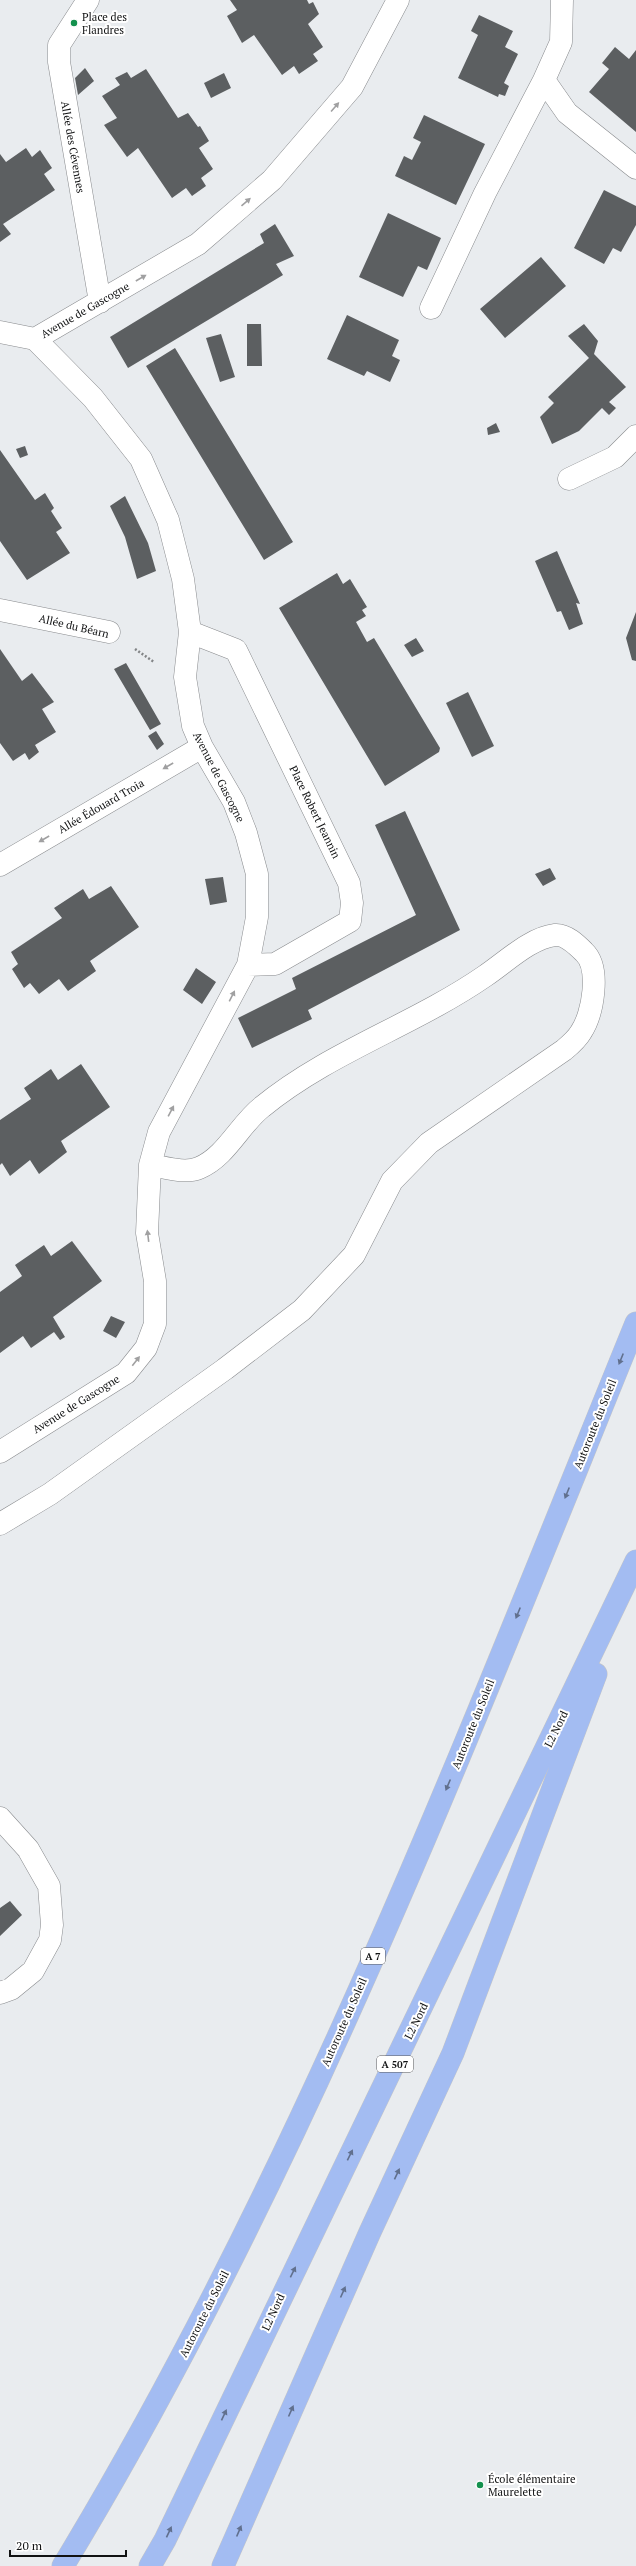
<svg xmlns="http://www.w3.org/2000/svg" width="636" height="2566" font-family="'PT Serif',serif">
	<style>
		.building { fill: #5c5f61 }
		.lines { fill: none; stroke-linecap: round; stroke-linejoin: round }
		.minor-casing { stroke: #888a8d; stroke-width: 23 }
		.highway-casing { stroke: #c6c6c6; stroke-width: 23 }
		.path { stroke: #828486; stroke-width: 2.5; stroke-dasharray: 2 2; stroke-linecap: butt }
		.minor { stroke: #fff; stroke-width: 22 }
		.highway { stroke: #a3bcf2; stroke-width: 22 }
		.oneway { fill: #a0a0a1 }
		.oneway2 { fill: #61708e }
		.poi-dot { fill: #14914e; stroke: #fff; stroke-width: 1.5 }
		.labels { text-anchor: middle; stroke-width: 4; stroke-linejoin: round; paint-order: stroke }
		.shield { fill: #fff; stroke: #58595a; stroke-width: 1 }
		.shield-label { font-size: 10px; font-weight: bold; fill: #111213 }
		.poi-label { font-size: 11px; fill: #111213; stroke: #fff; text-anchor: start }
		.street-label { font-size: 11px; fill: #111213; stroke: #fff }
	</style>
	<rect width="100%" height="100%" fill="#e9ecef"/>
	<path class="building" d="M230,0h77l2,4 4,-2 6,12 -11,10 15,23 -10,7 5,7 -19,13 -5,-8 -12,9 -28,-40 -12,8 -15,-27 10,-6z
		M479,15l34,16 -8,16 13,7 -14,29 5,3 -4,10 -6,-2 -1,3 -40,-19 20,-43 -7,-4z
		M615,47l14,12 7,-9v82l-47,-40 20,-23 -7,-6z
		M85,68l9,13 -16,14 -3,-17z
		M146,69l32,49 10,-5 10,14 2,-1 9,15 -10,7 14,21 -12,9 5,8 -14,10 -6,-8 -14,10 -34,-50 -11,9 -23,-32 13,-7 -15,-22 18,-11 -5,-7 12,-6 4,6z
		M224,73l7,15 -20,10 -7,-15z
		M424,115l61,29 -29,61 -61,-29 9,-20 8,4 9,-18 -8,-4z
		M26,148l6,9 8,-7 12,18 -8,6 11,16 -52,34 8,10 -11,8v-88l6,8z
		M604,190l32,16v19l-15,27 -8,-4 -9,16 -30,-16z
		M388,213l53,25 -14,32 -9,-4 -15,31 -44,-20z
		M275,224l19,32 -18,8 7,11 -155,93 -18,-31 154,-94 -4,-9z
		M541,257l25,29 -61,52 -25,-29z
		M347,315l52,25 -7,16 8,4 -10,22 -23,-11 -3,5 -37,-17z
		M247,324h14l1,42h-15z
		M584,324l14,17 -4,13 32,33 -17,15 7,6 -7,7 -7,-7 -23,23 -27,13 -12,-27 14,-14 -6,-6 41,-39 -21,-22z
		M221,334l14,43 -15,5 -14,-44z
		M175,348l118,194 -29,18 -118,-194z
		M496,423l4,9 -12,3 -1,-7z
		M25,446l3,9 -8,3 -4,-9z
		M0,450l35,50 10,-7 9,15 -3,3 11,17 -6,4 14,21 -43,27 -27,-39z
		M125,496l23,47 8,28 -19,8 -12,-42 -15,-31z
		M557,551l23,53 -4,-1 7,21 -14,6 -8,-19 -4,1 -22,-51z
		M337,573l6,11 7,-5 17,28 -5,3 4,6 -10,6 11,20 7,-4 66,110 -1,4 -54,34 -106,-178z
		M636,612v49l-4,-1 -6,-22z
		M416,638l8,13 -12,6 -8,-12z
		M0,649l22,32 10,-8 22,29 -12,7 14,23 -21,13 4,7 -10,8 -4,-7 -12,8 -13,-18z
		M126,663l35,61 -11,6 -36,-61z
		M468,692l26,54 -22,11 -26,-54z
		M156,731l8,13 -7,6 -9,-14z
		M405,811l55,119 -152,80 4,9 -60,29 -14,-30 58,-29 -4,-11 124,-63 -41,-90z
		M550,868l6,11 -13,7 -8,-12z
		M223,877l4,25 -17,3 -5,-26z
		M111,886l28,41 -49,34 6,10 -28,20 -9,-12 -20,15 -9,-11 -6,5 -12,-19 6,-5 -7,-12 51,-34 -8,-10 29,-19 6,10z
		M196,968l20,14 -14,22 -19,-14z
		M81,1064l29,43 -49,34 6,11 -28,22 -9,-14 -20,16 -8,-13 -2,2v-45l31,-21 -7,-11 27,-19 7,11z
		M72,1241l30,40 -49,36 12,20 -5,3 -6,-8 -23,16 -8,-12 -23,17v-61l22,-16 -7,-11 29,-20 7,11z
		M111,1316l14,6 -9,16 -13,-7z
		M10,1901l12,14 -22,21v-28z"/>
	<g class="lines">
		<g class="minor-casing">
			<path id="minor" d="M88,0l-29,45v17l41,240
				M562,0l-1,42 -17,38 23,33 69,55
				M431,308l54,-115 59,-113
				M0,332l35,7
				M35,339l163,-95 74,-64 80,-93 46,-87
				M569,479l46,-22 21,-21
				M0,610l109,22
				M190,632l46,18 113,233 3,20 -2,18 -75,43 -27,1
				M0,865l202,-118
				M0,1452l126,-79 20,-25 9,-24v-43l-8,-48 3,-68 9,-33 89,-167 9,-48v-43l-11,-41 -12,-31 -32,-55 -9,-21 -8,-49 5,-45 -7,-53 -15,-59 -27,-61 -48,-61 -58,-59
				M0,1524l50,-30 175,-125 77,-59 52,-55 38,-74 37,-38 135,-93c6,-5 13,-11 17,-18 12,-18 20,-64 3,-80 -7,-7 -18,-18 -29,-17 -25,3 -49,27 -70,41 -71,49 -156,76 -223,131 -22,17 -36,50 -63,61 -15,6 -35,-1 -49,-3
				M0,1818l28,31 21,37 3,39 -2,15 -17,31 -22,18 -11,4"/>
		</g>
		<g class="highway-casing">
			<path id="highway" d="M63,2566c237,-391 401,-820 573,-1243
				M150,2566l15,-26 471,-979
				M223,2566l147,-334 83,-179 143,-379"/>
		</g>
		<path class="path" d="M135,649l19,13"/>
		<use href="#minor" class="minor"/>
		<use href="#highway" class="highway"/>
	</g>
	<defs><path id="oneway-solid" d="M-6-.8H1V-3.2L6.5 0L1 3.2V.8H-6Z"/></defs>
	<g class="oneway">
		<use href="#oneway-solid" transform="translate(335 107) rotate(-49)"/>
		<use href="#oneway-solid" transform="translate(246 202) rotate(-41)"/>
		<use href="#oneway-solid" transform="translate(141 278) rotate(-30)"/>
		<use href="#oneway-solid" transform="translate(168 766) rotate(150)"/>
		<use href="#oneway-solid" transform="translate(44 839) rotate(150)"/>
		<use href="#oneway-solid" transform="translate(232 996) rotate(-63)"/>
		<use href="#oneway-solid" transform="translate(171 1111) rotate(-62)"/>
		<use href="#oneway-solid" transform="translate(148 1236) rotate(-97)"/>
		<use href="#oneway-solid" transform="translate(136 1361) rotate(-52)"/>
	</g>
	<g class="oneway2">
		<use href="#oneway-solid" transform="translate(621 1359) rotate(112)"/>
		<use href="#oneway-solid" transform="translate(567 1493) rotate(112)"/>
		<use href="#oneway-solid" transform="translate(518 1613) rotate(112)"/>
		<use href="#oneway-solid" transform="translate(448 1785) rotate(113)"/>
		<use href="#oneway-solid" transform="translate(350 2155) rotate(-64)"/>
		<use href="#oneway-solid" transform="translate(397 2174) rotate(-65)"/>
		<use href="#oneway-solid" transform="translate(293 2272) rotate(-64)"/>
		<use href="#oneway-solid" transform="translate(343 2292) rotate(-66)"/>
		<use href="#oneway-solid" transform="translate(291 2411) rotate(-66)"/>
		<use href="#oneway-solid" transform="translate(224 2415) rotate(-65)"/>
		<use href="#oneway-solid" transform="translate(239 2531) rotate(-67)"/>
		<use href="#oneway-solid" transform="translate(169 2532) rotate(-65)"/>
	</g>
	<g class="poi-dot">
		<circle cx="74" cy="23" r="4"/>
		<circle cx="480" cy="2485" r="4"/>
	</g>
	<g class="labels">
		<g class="shield">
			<rect x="361" y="1948" width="24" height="16" rx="3"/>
			<rect x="377" y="2056" width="36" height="16" rx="3"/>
		</g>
		<g class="shield-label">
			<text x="373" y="1960">A 7</text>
			<text x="395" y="2068">A 507</text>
		</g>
		<g class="poi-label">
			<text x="82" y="21">Place des<tspan x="82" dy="13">Flandres</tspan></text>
			<text x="488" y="2483">École élémentaire<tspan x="488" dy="13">Maurelette</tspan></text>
		</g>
		<g class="street-label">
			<text transform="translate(73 147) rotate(80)" y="4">Allée des Cévennes</text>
			<text transform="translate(85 310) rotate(-30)" y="4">Avenue de Gascogne</text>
			<text transform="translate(74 626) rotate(13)" y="4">Allée du Béarn</text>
			<text transform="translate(219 777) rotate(63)" y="4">Avenue de Gascogne</text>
			<text transform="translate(101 806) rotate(-30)" y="4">Allée Édouard Troia</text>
			<text transform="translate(315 812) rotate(64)" y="4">Place Robert Jeannin</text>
			<text transform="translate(76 1404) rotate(-32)" y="4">Avenue de Gascogne</text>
			<text transform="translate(595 1424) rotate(-68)" y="4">Autoroute du Soleil</text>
			<text transform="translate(473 1724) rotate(-68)" y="4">Autoroute du Soleil</text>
			<text transform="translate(556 1729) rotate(-64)" y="4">L2 Nord</text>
			<text transform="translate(416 2021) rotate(-64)" y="4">L2 Nord</text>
			<text transform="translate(344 2022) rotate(-66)" y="4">Autoroute du Soleil</text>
			<text transform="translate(273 2312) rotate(-65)" y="4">L2 Nord</text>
			<text transform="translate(204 2314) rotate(-63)" y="4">Autoroute du Soleil</text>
		</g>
	</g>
	<path d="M10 2550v6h116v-6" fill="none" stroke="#111213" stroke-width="2"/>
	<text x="16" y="2550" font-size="12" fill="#111213" stroke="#ffffff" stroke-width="3" paint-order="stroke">20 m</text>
</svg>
